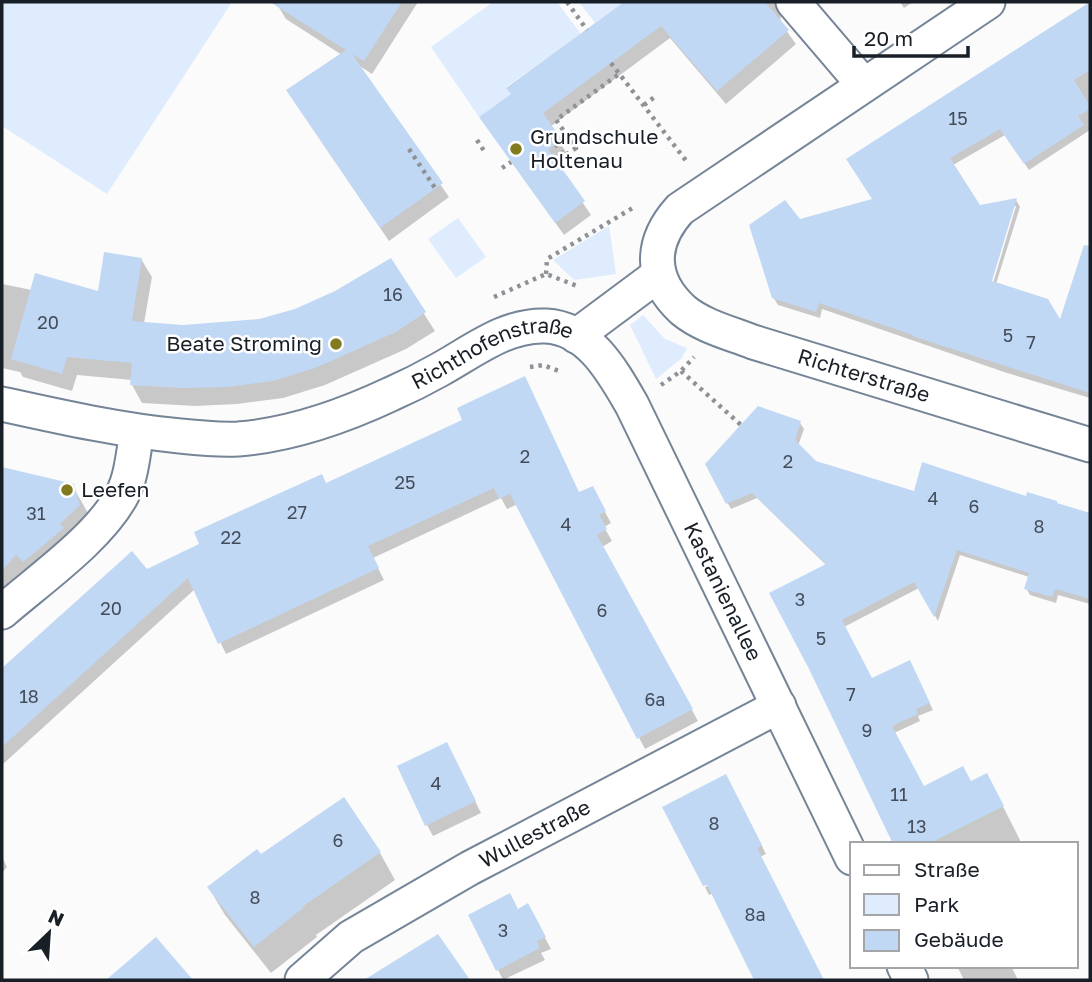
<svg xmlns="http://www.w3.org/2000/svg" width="1092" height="982" font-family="'Golos Text',sans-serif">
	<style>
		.green { fill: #deecfe }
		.shadow { fill: #0003; fill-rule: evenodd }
		.building { fill: #c1d8f5 }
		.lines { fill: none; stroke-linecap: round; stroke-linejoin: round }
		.minor-casing { stroke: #758497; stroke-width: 37 }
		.path { stroke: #8e9195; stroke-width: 4.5; stroke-dasharray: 3.5 5; stroke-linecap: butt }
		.minor { stroke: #fff; stroke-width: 33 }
		.poi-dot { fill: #827a1f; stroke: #fff; stroke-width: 2.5 }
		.labels { text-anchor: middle; stroke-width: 5; stroke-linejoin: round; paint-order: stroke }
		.number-label { font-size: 18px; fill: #434d5a }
		.poi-label { font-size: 21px; fill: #191f27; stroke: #fff; text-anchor: start }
		.street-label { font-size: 21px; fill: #191f27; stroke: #fff }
	</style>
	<rect width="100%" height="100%" fill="#fbfbfb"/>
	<path class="green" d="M2,2h230l-125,192 -105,-68z
		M493,2h64l24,32 -75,53 5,7 -32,23 -48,-70z
		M579,2h45l-29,21z
		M458,218l28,39 -30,21 -28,-39z
		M609,226l7,48 -42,6 -21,-20z
		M643,315l22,24 22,9 -5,10 -26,21 -26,-54z"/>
	<path class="shadow" d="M281,2h137l-46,72 -14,-9 91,132 -60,44 -93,-137 46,-49 -56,-36 -8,-13z
		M627,2h160l-5,7 -2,13 16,22 -70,60 -56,-66 -120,89 18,28 -12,8 35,52 -27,20 -83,-117 31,-23 -4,-7z
		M900,2h13l-9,6z
		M1090,3v127l-61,40 -24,-35 -52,30 26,42 37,-7 4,7 -24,77 65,39 22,-69 7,2v142l-86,-26 -182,-63 -2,9 -42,-13 -5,-8 27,-76 74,-21 -25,-40zM1012,206h4l-25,84 -3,-1z
		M141,259l11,18 -8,46 39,4 77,-6 36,-10 66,-32 28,-18 45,70 -29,18 -81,36 -42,13 -46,6 -42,2 -53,-3 -10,-18v-5l-55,-5 -5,16 -49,-14 -3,-5 -18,-4v-84l30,6 67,3z
		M464,421l116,73 12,-6 19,35 -7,4 8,14 -10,6 96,174 -53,28 -127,-245 -11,5 -6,-11 -128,60 11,22 -158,74 -31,-65 -193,176v-95l129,-116 16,17z
		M800,423l4,6 -6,17 17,17 100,31 112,4 63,17v89l-32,-9 -2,8 -26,-8 -4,-7 3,-11 -69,-22 -22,66 -19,-33 -75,39 28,53 41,-11 20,41 -15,6 2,5 -26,12 29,55 48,-5 16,-8 35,69h-127l-69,-279 -69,-67 -26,11 -24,-44z
		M2,468l70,17 16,28 6,20 -92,77z
		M453,756l28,57 -48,23 -6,-11z
		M731,786l35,68 -6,3 62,123h-64l-45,-87 -4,2 -4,-8 11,-4z
		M380,853l15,27 -79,55 1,2 -46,36 -46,-58 -16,-27 51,-32z
		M2,857l5,10 -5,6z
		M528,906l23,43 -10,4 4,7 -42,20 -32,-64 47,-5z
		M957,966h54l7,14h-54z"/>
	<path class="building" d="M270,2h132l-38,59 -12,-7 91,129 -63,45 -94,-138 60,-40z
		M624,2h141l24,28 -72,61 -56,-65 -118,87 19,27 -14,9 37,52 -30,22 -76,-106 32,-23 -5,-6z
		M1090,2v68l-16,10 16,26v3l-12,7 6,9 -60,39 -24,-35 -50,29 30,47 37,-7 -25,83 56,18 12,20 24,-74 6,1v147l-178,-57 1,-1 -94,-32 -3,9 -44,-14 -23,-73 36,-25 15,19 72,-20 -26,-40z
		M104,252l38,6 -10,63 51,4 76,-6 36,-10 40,-18 56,-33 35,54 -30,20 -81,36 -42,13 -47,6 -42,1 -54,-3 2,-22 -65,-6 -5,17 -51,-15 24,-86 63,18z
		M525,376l54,116 14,-6 13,25 -7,4 8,14 -10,6 96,174 -56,30 -127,-245 -11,5 -5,-11 -126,58 11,22 -161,76 -30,-66 -186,169v-79l130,-117 15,18 52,-25 -5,-12 128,-58 4,9 136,-63 -5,-12z
		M758,406l43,15 -6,19 21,21 98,30 8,-29 104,34 1,-4 30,9v2l33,10v86l-35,-10 -3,8 -28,-8 5,-16 -72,-23 -23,67 -20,-35 -72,38 30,58 38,-18 20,43 -14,6 2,5 -26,12 32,60 39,-20 8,15 16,-8 17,33 -76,38h-35l-84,-175 -40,-76 57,-29 -74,-71 -26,11 -21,-40z
		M2,467l72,17 6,21 -20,19 4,4 -41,34 -7,-7 -14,15z
		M447,742l29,59 -51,25 -28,-60z
		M726,774l36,71 -5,3 67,132h-70l-47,-95 -4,1 -41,-79z
		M344,797l37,55 -79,55 1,1 -49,39 -47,-60 50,-38 4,5z
		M510,893l8,16 10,-6 18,34 -9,4 3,7 -44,23 -28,-56z
		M438,934l32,46h-106z
		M156,937l37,43h-87z"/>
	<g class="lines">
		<g class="minor-casing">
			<g id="minor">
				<path d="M793,2l70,82"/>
				<path id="s1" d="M988,2l-308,207c-30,33 -31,70 3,101 19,16 47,23 70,32l337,103"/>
				<path d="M576,336l82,-61"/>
				<path id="s2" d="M2,404c59,13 117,26 178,32 19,2 39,4 58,3 53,-4 106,-23 153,-45 16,-7 32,-15 48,-24 33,-18 67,-46 107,-44 43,2 67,46 86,79l220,453"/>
				<path d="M2,612c38,-33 97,-74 120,-117 10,-19 11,-42 15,-63"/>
				<path d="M904,966l7,14"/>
				<path id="s3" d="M302,980l49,-43 119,-69 309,-162"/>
			</g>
		</g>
		<path class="path" d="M567,2l20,28
			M611,63l76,99
			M644,105l12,-9
			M477,140l9,14
			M556,144l8,12 12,-8 -20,-28 63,-46
			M409,149l26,39
			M502,168l9,-6
			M546,274l1,-15 89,-53
			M494,297l52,-23 34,13
			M530,367l13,-2 16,6
			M681,371l60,54
			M661,385l20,-14 13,-14"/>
		<use href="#minor" class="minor"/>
	</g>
	<g class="poi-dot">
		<circle cx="516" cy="149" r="7"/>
		<circle cx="336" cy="344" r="7"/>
		<circle cx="67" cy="490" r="7"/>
	</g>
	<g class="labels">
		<g class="number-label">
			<text x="958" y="125">15</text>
			<text x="393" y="301">16</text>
			<text x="48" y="329">20</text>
			<text x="1008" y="342">5</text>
			<text x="1031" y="349">7</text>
			<text x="525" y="463">2</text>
			<text x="788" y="468">2</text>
			<text x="405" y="489">25</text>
			<text x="933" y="505">4</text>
			<text x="974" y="513">6</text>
			<text x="297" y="519">27</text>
			<text x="36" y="520">31</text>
			<text x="566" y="531">4</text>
			<text x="1039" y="533">8</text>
			<text x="231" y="544">22</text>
			<text x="800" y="606">3</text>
			<text x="111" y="615">20</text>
			<text x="602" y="617">6</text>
			<text x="821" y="645">5</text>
			<text x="851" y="701">7</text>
			<text x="29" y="703">18</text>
			<text x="655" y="706">6a</text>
			<text x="867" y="737">9</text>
			<text x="436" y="790">4</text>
			<text x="899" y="801">11</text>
			<text x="714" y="830">8</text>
			<text x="917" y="833">13</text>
			<text x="338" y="847">6</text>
			<text x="255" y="904">8</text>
			<text x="755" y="921">8a</text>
			<text x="503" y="937">3</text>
		</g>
		<g class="poi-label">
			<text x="530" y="144">Grundschule<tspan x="530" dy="24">Holtenau</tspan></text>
			<text x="322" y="351" text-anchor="end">Beate Stroming</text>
			<text x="81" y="497">Leefen</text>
		</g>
		<g class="street-label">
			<text dy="7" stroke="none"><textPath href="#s2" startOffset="511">Richthofenstraße</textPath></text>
			<text dy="7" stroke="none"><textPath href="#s1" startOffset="679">Richterstraße</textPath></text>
			<text dy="7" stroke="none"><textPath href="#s2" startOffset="900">Kastanienallee</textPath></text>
			<text dy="7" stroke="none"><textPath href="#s3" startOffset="276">Wullestraße</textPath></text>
		</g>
	</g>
	<rect width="1092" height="982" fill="none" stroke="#191f27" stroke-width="7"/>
	<rect x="850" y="842" width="228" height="126" fill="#ffffff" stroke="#a3a5a9" stroke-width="2"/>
	<rect x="864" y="865" width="35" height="10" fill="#ffffff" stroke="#a3a5a9" stroke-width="2"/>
	<text x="914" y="877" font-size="21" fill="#191f27">Straße</text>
	<rect x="864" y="894" width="35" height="21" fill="#deecfe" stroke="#a3a5a9" stroke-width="2"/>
	<text x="914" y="912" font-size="21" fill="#191f27">Park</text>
	<rect x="864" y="930" width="35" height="21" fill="#c1d8f5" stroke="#a3a5a9" stroke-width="2"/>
	<text x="914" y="947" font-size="21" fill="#191f27">Gebäude</text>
	<g transform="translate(49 933) rotate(25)" stroke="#ffffff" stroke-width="5" paint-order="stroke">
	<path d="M0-5L12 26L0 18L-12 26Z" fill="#191f27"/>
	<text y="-10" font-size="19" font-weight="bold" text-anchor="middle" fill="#191f27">N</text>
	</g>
	<path d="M854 46v10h114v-10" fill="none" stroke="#191f27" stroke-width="3.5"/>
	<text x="864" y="46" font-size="21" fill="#191f27" stroke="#ffffff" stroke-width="5" paint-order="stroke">20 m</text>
</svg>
